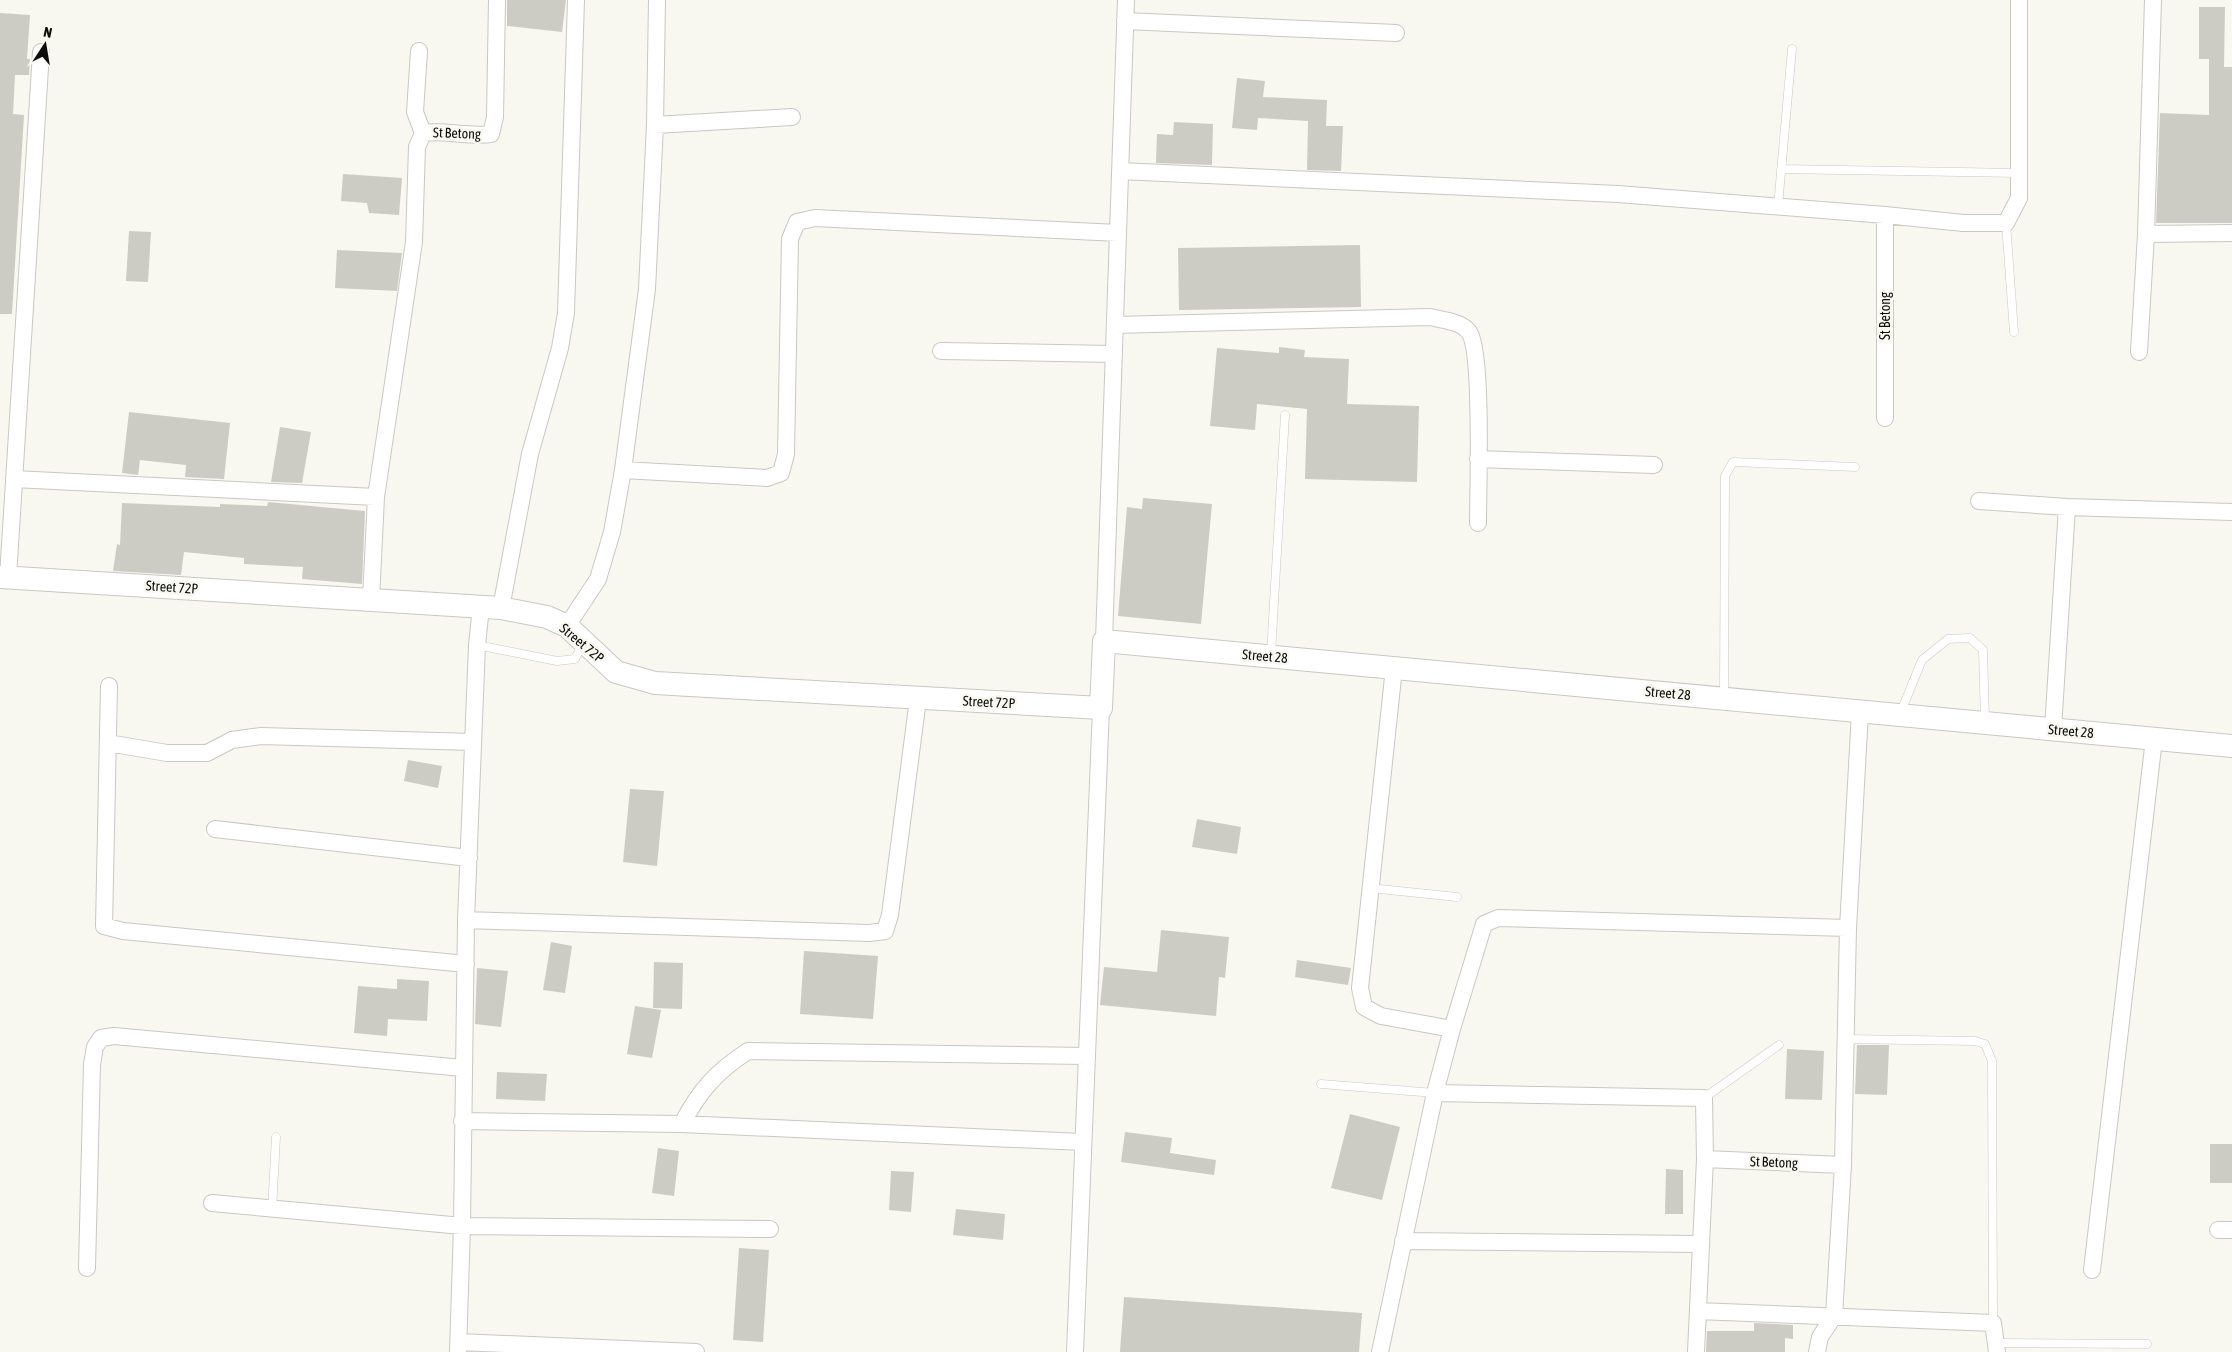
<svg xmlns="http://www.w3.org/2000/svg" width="2232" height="1352" font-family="'Asap Condensed',sans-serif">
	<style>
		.building { fill: #ccccc4 }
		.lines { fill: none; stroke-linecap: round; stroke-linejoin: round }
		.lane-casing { stroke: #c9c8c0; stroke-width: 9 }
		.street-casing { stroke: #c9c8c0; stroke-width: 18 }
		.secondary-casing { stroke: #c9c8c0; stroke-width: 24 }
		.lane { stroke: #fff; stroke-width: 8 }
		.street { stroke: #fff; stroke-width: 16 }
		.secondary { stroke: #fff; stroke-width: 22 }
		.labels { text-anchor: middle; stroke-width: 5; stroke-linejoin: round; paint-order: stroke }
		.street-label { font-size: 14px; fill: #0d0d0b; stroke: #f8f8f0 }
	</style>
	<rect width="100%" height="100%" fill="#f8f8f0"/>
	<path class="building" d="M507,0h59l-4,32 -55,-6z
		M2199,7h26l-1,60h8v156h-76l4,-110 49,2v-56h-10z
		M0,13l30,2 -3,44h3l-1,16h-14l-2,39 11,1 -12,199h-12z
		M1237,78l28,3 -2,16 64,3 -1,26h17l-2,45 -34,-1 1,-49 -50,-3 -1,12 -25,-2z
		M1174,122l39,2 -1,41 -56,-2 1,-29 16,1z
		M343,174l59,4 -3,37 -30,-2 -2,-10 -26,-2z
		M129,231l22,1 -3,50 -22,-1z
		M1360,245l1,62 -182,3 -1,-62z
		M337,250l65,3 -5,38 -62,-3z
		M1279,347l26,3 -1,7 45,2 -2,45 72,2 -2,76 -112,-3 2,-70 -50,-5 -2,26 -45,-4 7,-78 62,5z
		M129,412l101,11 -6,56 -39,-2 1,-12 -46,-5 -2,15 -16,-2z
		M280,427l31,5 -9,51 -31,-1z
		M1143,498l69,6 -11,120 -83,-8 9,-109 15,2z
		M268,502l97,9 -3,73 -60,-5 1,-12 -59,-3v-6l-60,-6 -3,23 -68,-4 4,-27 3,1 2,-42 98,4v-3l47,2z
		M408,760l34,6 -4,22 -34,-7z
		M630,789l34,2 -7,75 -34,-4z
		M1197,819l44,8 -4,27 -45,-7z
		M1161,930l68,7 -4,41 -6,-1 -3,39 -116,-11 4,-38 53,5z
		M551,942l21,4 -7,47 -22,-3z
		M804,951l74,5 -5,63 -73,-5z
		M1297,960l54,8 -3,17 -53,-8z
		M654,962l29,1 -1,46 -29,-1z
		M477,968l31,3 -7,56 -26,-3z
		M397,979l32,2 -2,40 -39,-2 -1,17 -33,-3 4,-47 39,3z
		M635,1006l26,4 -9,48 -25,-4z
		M1857,1045h32l-2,50 -32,-1z
		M1787,1049l37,2 -2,49 -37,-1z
		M497,1072l50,2 -2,27 -49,-2z
		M1350,1114l50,13 -18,73 -51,-12z
		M1125,1132l47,6 -2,15 46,7 -2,15 -93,-13z
		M2210,1144h22v39h-22z
		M658,1148l21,3 -5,45 -22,-3z
		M1666,1169l17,1v44h-18z
		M891,1171l23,1 -3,40 -22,-2z
		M956,1209l49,5 -2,26 -50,-5z
		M739,1248l30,2 -6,92 -30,-2z
		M1124,1297l238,16 -3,39h-239z
		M1754,1323l39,2v14l-8,-1v14h-79l1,-21h47z"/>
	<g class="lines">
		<g class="lane-casing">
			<path id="lane" d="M1781,169l238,4
				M1778,206l14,-157
				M2006,223l8,109
				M477,645l80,16 18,-2 8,-16
				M1271,654l14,-239
				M1724,696l1,-220 8,-14 122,5
				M1900,714l22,-54 26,-21 22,-1 13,12 2,70
				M1370,888l87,9
				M1846,1039l129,2 10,3 7,17 1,262
				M1321,1084l114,9
				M1704,1098l75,-53
				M272,1210l4,-73
				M1997,1343l150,1"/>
		</g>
		<g class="street-casing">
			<path id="street" d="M2153,0l-7,234 86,-1
				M1125,21l271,12
				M655,125l137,-8
				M423,133c23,-3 45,4 68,1l4,-17 2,-117
				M1120,171l498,23 267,21 78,8h43l13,-25v-198
				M1115,325l315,-8c12,3 31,4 39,15 14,19 9,159 9,191
				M941,351l173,3
				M2139,352l7,-118
				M1885,418v-203
				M1478,459l176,6
				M623,470l144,8 14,-5 5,-19 4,-215 7,-17 18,-4 303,15
				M14,479l362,18
				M1979,501l88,6 165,5
				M8,577l33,-525
				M371,599l5,-102 38,-255 3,-95 6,-14 -8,-21 4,-61
				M501,608l29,-154 30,-106 6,-35 10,-313
				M567,626l31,-47 14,-47 11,-62 24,-181 8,-164 2,-125
				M1104,641l22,-641
				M1394,668l-34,320 4,19 17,9 71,13
				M109,686l-5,240 19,5 343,33
				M2053,729l14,-222
				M108,743l59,10h40l25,-13 29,-4 212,6
				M215,829l254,29
				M466,920l403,13 16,-2 5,-16 28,-216
				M1435,1093l269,5 1,61 -9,193
				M462,1121l220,3 400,18
				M682,1124c17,-33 35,-53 66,-73l339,5
				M1705,1159l138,6
				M212,1203l250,23 308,3
				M2218,1230h14
				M1403,1241l298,3
				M87,1268l5,-204 3,-17 6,-9 13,-2 349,32
				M2092,1270l62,-531
				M1698,1311l295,12 4,29
				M459,1342l237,10
				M458,1352l4,-126 4,-306 11,-275 4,-38
				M1075,1352l26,-644
				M1380,1352l55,-259 17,-64 32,-105 14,-6 350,10
				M1817,1352l3,-15 14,-21 9,-151 5,-237 12,-216"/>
		</g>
		<g class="secondary-casing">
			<path id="secondary" d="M0,577l501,31 46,9 20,9 49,46 39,11 446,25 3,-67 1128,105"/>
		</g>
		<use href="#lane" class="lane"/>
		<use href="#street" class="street"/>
		<use href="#secondary" class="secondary"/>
	</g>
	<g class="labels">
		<g class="street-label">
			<text transform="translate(457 133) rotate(2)" y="5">St Betong</text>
			<text transform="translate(1885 316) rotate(-90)" y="5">St Betong</text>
			<text transform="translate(172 587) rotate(4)" y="5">Street 72P</text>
			<text transform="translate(582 643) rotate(40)" y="5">Street 72P</text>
			<text transform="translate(1265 656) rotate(5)" y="5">Street 28</text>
			<text transform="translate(1668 693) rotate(5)" y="5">Street 28</text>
			<text transform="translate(989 702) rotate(3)" y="5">Street 72P</text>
			<text transform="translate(2071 731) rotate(5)" y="5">Street 28</text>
			<text transform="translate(1774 1162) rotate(2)" y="5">St Betong</text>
		</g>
	</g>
	<g transform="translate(45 45) rotate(12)" stroke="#f8f8f0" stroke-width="4" paint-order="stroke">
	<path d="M0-4L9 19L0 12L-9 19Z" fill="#0d0d0b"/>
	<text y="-8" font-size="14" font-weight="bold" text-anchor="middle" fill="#0d0d0b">N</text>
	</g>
</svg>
